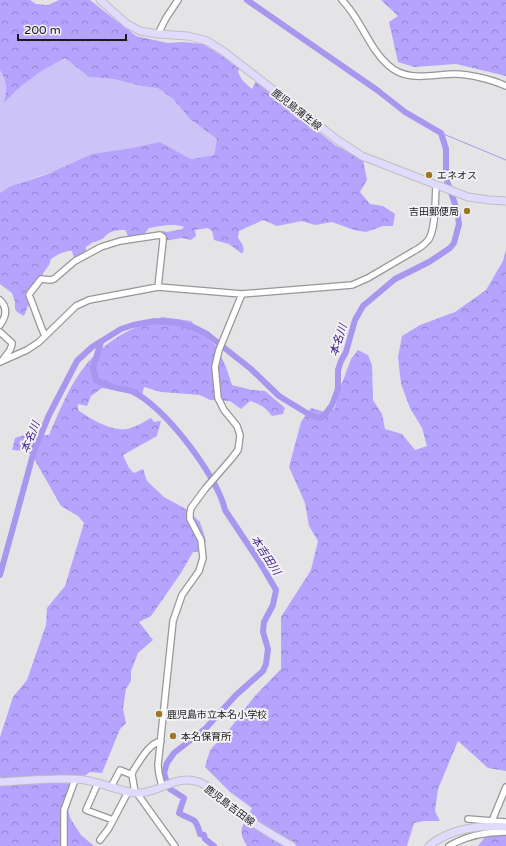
<svg xmlns="http://www.w3.org/2000/svg" width="506" height="846" font-family="'Varela Round','Noto Sans JP',sans-serif">
	<style>
		.green { fill: #ccc3f7 }
		.forest { fill: url(#forest-crowns) }
		.lines { fill: none; stroke-linecap: round; stroke-linejoin: round }
		.stream { stroke: #a896ef; stroke-width: 1 }
		.river { stroke: #a896ef; stroke-width: 6 }
		.minor-casing { stroke: #97979a; stroke-width: 8 }
		.major-casing { stroke: #bfbfbf; stroke-width: 9 }
		.minor { stroke: #fff; stroke-width: 5.5 }
		.major { stroke: #e0dafd; stroke-width: 7 }
		.poi-dot { fill: #9d7724; stroke: #f2f1f5; stroke-width: 1.5 }
		.labels { text-anchor: middle; stroke-width: 4; stroke-linejoin: round; paint-order: stroke }
		.street-label { font-size: 10px; fill: #1a1a1b; stroke: #f2f1f5 }
		.poi-label { font-size: 10px; fill: #1a1a1b; stroke: #f2f1f5; text-anchor: start }
		.water-label { font-size: 11px; font-style: italic; fill: #401b82; stroke: #f2f1f5 }
	</style>
	<defs>
		<pattern id="forest-crowns" width="20" height="18" patternUnits="userSpaceOnUse"><rect width="20" height="18" fill="#b5a3fd"/><path d="M2 6a3 3 0 1 1 6 0M12 15a3 3 0 1 1 6 0" fill="none" stroke="#9284cc"/></pattern>
	</defs>
	<rect width="100%" height="100%" fill="#e4e4e7"/>
	<path class="green" d="M65,58l24,19 25,2 27,7 17,2 15,11 18,21 26,19 -3,16 -23,4 -31,-17c-32,7 -63,17 -94,26 -23,7 -47,13 -66,25v-123c7,11 6,20 5,32l15,-15 20,-15z"/>
	<path class="forest" d="M0,0h30l6,4 12,1 11,-5h31l46,36 32,7 15,-1 20,2 37,23 -2,5 4,8 10,9 4,-8 79,64 28,15 4,20 -7,12 10,12 13,2 12,8 -2,12h-10l-17,6 -12,-2 -22,-8 -17,3 -13,-4 -25,5 -14,-6 -24,11 -1,7c3,4 7,9 5,15h-2l-12,-9 -15,-4 -2,-9 -4,-3 -13,2 1,6 -5,4 -9,-2 -18,3 -3,-7 1,-3 5,1 15,-3 2,-2c-10,-4 -24,-1 -35,1l-7,9 -12,2 -5,-9c-4,0 -10,0 -14,2 -6,3 -10,10 -18,10l-7,5v4l-4,5 -8,2 -2,-7h-4l-9,3 -8,5 -2,6 -20,28 3,10 -4,3 -4,10 -7,-4 -2,-3v-7l-3,-9 -12,-9v-91l11,-7 37,-12 44,-20 35,-5 33,-7 31,17 23,-4 3,-16 -26,-19 -18,-21 -15,-11 -17,-2 -27,-7 -25,-2 -24,-19 -25,14 -20,15 -16,16c3,-13 3,-22 -4,-33z
		M381,0h125v76l-50,-12 -42,3 -16,-5 -9,-40 9,-6z
		M506,250v521l-18,-3 -30,-27 -20,48 -3,22 5,10h-16l-10,2 -7,23h-160c-11,-17 -3,-22 5,-38l-22,-16 -25,-25 5,-17 22,-24 22,-29 27,-28v-52l30,-47 7,-29 -9,-15 -4,-23 -16,-36 12,-45 10,-14 17,5 7,-5 3,-14 13,-35 7,-9 10,5 4,10 1,35 9,14 3,15 17,5 13,16 12,-4 -5,-18 -12,-20 -9,-24 -3,-27 4,-21 18,-11 35,-13 31,-22 17,-29z
		M162,317l29,4 26,26 9,20 6,18 20,5 13,1 20,17 -2,6 -11,2c-6,-8 -12,-12 -22,-15l-9,8 -11,-8 -20,-1 -10,-5 -39,-3 -17,-5 -3,13 -11,-7 -28,-5 -11,8 -4,10 -9,-2v6c12,9 38,24 53,18 7,-2 14,-7 20,-10l3,4 7,-1 -4,15 -34,19 6,13 5,5 9,-4 4,12 17,16 22,12 14,13 6,19 -8,11h-5l-12,21 -30,43 -12,6 14,18 -15,13 -7,18v10l-5,8 -3,20 3,14 -6,6 -18,44 -12,-1 -16,12 -7,21 3,13 11,17 13,11h-94v-109l13,-40 14,-17 19,-55 1,-17 18,-22 19,-63 -6,-7 -17,-10 -29,-51 -7,-4 -13,-1 3,-12c11,-5 22,-2 34,-3 19,-43 29,-73 70,-99 13,-8 29,-13 43,-19z
		M489,832l17,1v13h-28z"/>
	<g class="lines">
		<path class="stream" d="M441,133l65,27"/>
		<path class="river" d="M101,342l-8,26 3,12c6,3 11,5 17,7 6,2 13,2 18,4 32,13 87,86 94,119l34,51 17,29 -3,15 -9,17 -1,10 5,17 -2,15 -3,7 -27,24 -30,33 -32,25 -7,10 -3,10 4,13 2,3 14,9 -5,15c14,9 16,2 21,21l4,1 1,4 9,7
			M0,575l34,-124 15,-36 28,-54 15,-14 29,-18 12,-4 22,-4 24,2 16,5 12,6 20,16 24,19 28,27 31,19 8,3 5,-1 9,-12 6,-16v-19l3,-9 5,-9 9,-32 8,-14 32,-27 34,-17 21,-14 4,-5 5,-19 -2,-14 -11,-32v-29l-5,-16 -36,-21 -28,-22 -130,-90"/>
		<g class="minor-casing">
			<path id="minor" d="M342,0c19,19 26,47 46,65 19,18 44,9 67,9 15,0 38,6 51,12
				M158,34l8,-16 12,-18
				M0,300c8,8 6,17 0,25
				M0,332l12,11c0,8 -6,11 -10,18
				M45,336c-6,-13 -10,-27 -16,-41l1,-2 11,-14 9,1 4,-1 21,-18 26,-14 19,-6 40,-6 3,2v4l-5,46
				M0,362l27,-12 12,-8 37,-36 13,-6 69,-13 84,7 110,-9 16,-7 46,-27c6,-3 11,-7 15,-12 7,-12 6,-39 7,-53
				M98,783l-12,27 27,10
				M162,786l-3,-12 -1,-9 15,-144 9,-26 17,-24 4,-13 -2,-18 -11,-21v-6l1,-5 14,-19 27,-31 6,-8 1,-6 1,-9 -3,-9 -13,-16 -6,-12 -3,-31 4,-17 23,-56
				M111,787l9,-17 12,5
				M506,787l-14,34 14,1
				M135,792l-3,-17 1,-4c7,-10 15,-27 28,-30
				M138,793l1,3 36,50
				M468,819l24,2
				M100,840l9,-12 19,-36
				M64,846v-36l11,-30
				M449,846c17,-10 38,-14 57,-14"/>
		</g>
		<g class="major-casing">
			<path id="major" d="M100,0l27,24 13,7 18,3 30,2 19,5 16,10 75,58 38,30 26,17 106,41 21,3 17,1
				M0,782c28,-1 57,-5 85,-2 18,3 35,12 53,13 23,0 36,-19 61,-11 14,5 33,26 46,35 15,11 31,20 47,29
				M429,846c20,-17 52,-22 77,-19"/>
		</g>
		<use href="#minor" class="minor"/>
		<use href="#major" class="major"/>
	</g>
	<g class="poi-dot">
		<circle cx="429" cy="175" r="4"/>
		<circle cx="467" cy="211" r="4"/>
		<circle cx="159" cy="714" r="4"/>
		<circle cx="173" cy="736" r="4"/>
	</g>
	<g class="labels">
		<g class="street-label">
			<text transform="translate(297 109) rotate(38)" y="4">鹿児島蒲生線</text>
			<text transform="translate(230 805) rotate(37)" y="4">鹿児島吉田線</text>
		</g>
		<g class="poi-label">
			<text x="437" y="179">エネオス</text>
			<text x="459" y="215" text-anchor="end">吉田郵便局</text>
			<text x="167" y="718">鹿児島市立本名小学校</text>
			<text x="181" y="740">本名保育所</text>
		</g>
		<g class="water-label">
			<text transform="translate(338 340) rotate(-72)" y="4">本名川</text>
			<text transform="translate(30 437) rotate(-68)" y="4">本名川</text>
			<text transform="translate(266 555) rotate(57)" y="4">本吉田川</text>
		</g>
	</g>
	<path d="M18 34v6h108v-6" fill="none" stroke="#1a1a1b" stroke-width="2"/>
	<text x="24" y="34" font-size="12" fill="#1a1a1b" stroke="#f2f1f5" stroke-width="3" paint-order="stroke">200 m</text>
</svg>
